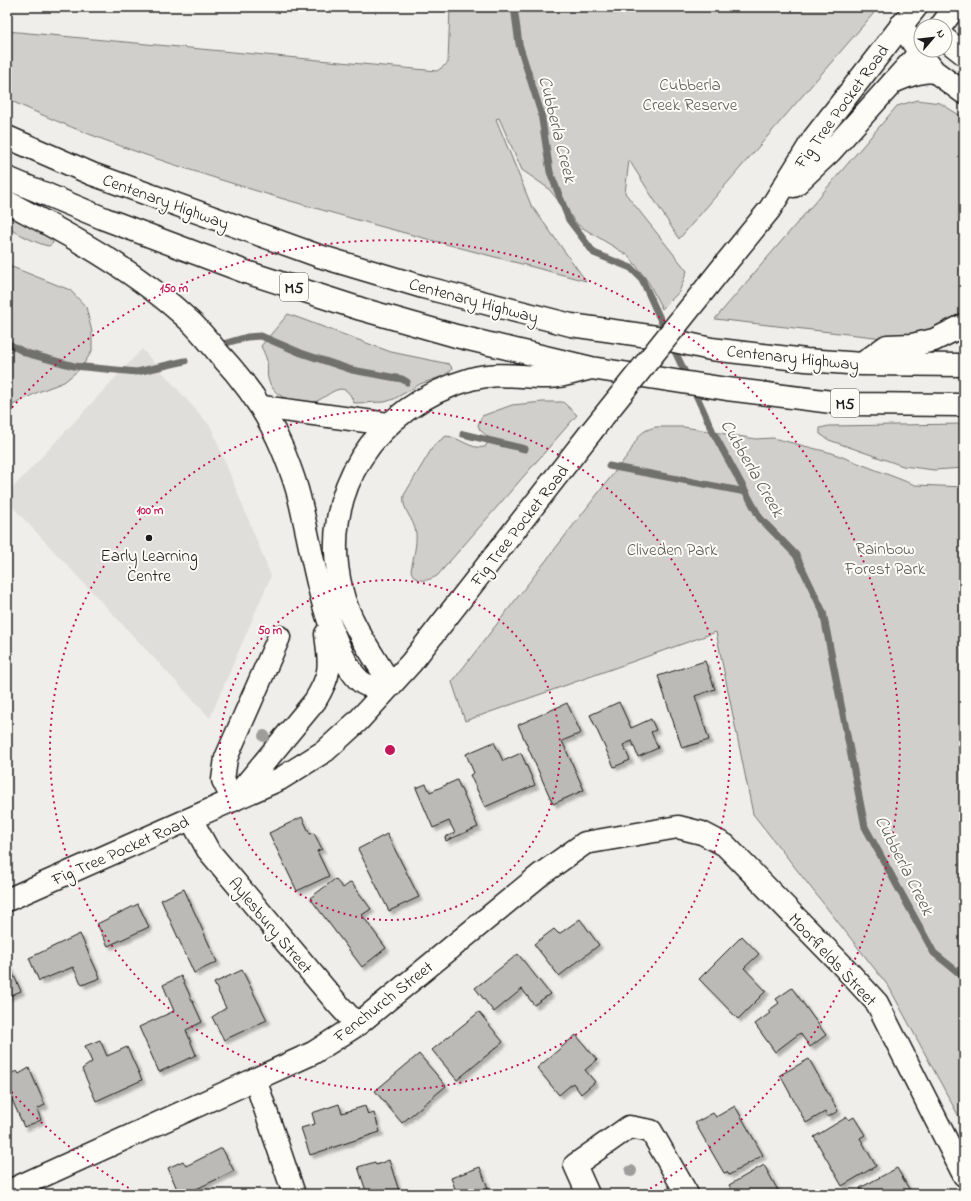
<svg xmlns="http://www.w3.org/2000/svg" width="971" height="1201" font-family="'Indie Flower',sans-serif">
	<style>
		.built { fill: #e0deda }
		.green { fill: #d0cfcc; stroke: #767674 }
		.lines { fill: none; stroke-linecap: round; stroke-linejoin: round }
		.stream { stroke: #706f6d; stroke-width: 7 }
		.building { fill: #bbbab6; stroke: #1c1c1c; filter: url(#shadow) }
		.minor-casing { stroke: #1c1c1c; stroke-width: 25 }
		.major-casing { stroke: #1c1c1c; stroke-width: 25 }
		.highway-casing { stroke: #1c1c1c; stroke-width: 25 }
		.minor { stroke: #fdfcf7; stroke-width: 22 }
		.major { stroke: #fdfcf7; stroke-width: 22 }
		.highway { stroke: #fdfcf7; stroke-width: 22 }
		.major-bridge-casing { stroke: #1c1c1c; stroke-width: 25; stroke-linecap: butt }
		.major-bridge { stroke: #fdfcf7; stroke-width: 22 }
		.tree { fill: #9e9d9b }
		.ring { fill: none; stroke: #c2185b; stroke-width: 2; stroke-dasharray: 2 4 }
		.poi-dot { fill: #1c1c1c; stroke: #fdfcf7; stroke-width: 1.5 }
		.labels { text-anchor: middle; stroke-width: 4; stroke-linejoin: round; paint-order: stroke }
		.shield { fill: #fdfcf7; stroke: #605f5e; stroke-width: 1 }
		.shield-label { font-size: 16px; font-weight: bold; fill: #1c1c1c }
		.park-label { font-size: 17px; fill: #5b5b5a; stroke: #fdfcf7 }
		.street-label { font-size: 17px; fill: #1c1c1c; stroke: #fdfcf7 }
		.poi-label { font-size: 17px; fill: #1c1c1c; stroke: #fdfcf7 }
		.water-label { font-size: 18px; font-style: italic; fill: #5b5b59; stroke: #fdfcf7 }
		.centre { fill: #c2185b; stroke: #fdfcf7; stroke-width: 2 }
		.ring-label { font-size: 12px; text-anchor: middle; font-weight: bold; fill: #c2185b; stroke: #fdfcf7; stroke-width: 4; stroke-linejoin: round; paint-order: stroke }
	</style>
	<defs>
		<filter id="shadow"><feDropShadow dx="3.5" dy="3.5" stdDeviation="1" flood-color="#0004"/></filter>
	</defs>
	<rect width="100%" height="100%" fill="#f0eeea"/>
	<filter id="ink" filterUnits="userSpaceOnUse"><feTurbulence type="fractalNoise" baseFrequency=".025" numOctaves="2"/><feDisplacementMap in="SourceGraphic" scale="8" xChannelSelector="R" yChannelSelector="G"/><feConvolveMatrix kernelMatrix="1 2 1 2 8 2 1 2 1" color-interpolation-filters="sRGB"/></filter>
	<g filter="url(#ink)">
		<path class="built" d="M142,349l69,78 60,149 -61,142 -203,-217v-7z"/>
		<path class="green" d="M450,7h429l-200,232 -50,-79 -4,33 62,78 -8,21 -17,17 -13,-26 -20,-27 -51,-31 -30,-37 -26,-18 -23,-52 -3,1 35,86 55,76c-106,-28 -211,-55 -316,-86 -89,-27 -178,-56 -263,-96v-68l430,40 11,-8z
			M917,100l23,3 24,15v193l-25,16 -25,8 -31,3 -168,-19 182,-213z
			M7,212l44,23 2,8 -4,3c-10,-1 -31,-13 -42,-18z
			M7,265l63,25 16,17 6,25v19l-11,17 -17,14 -26,10 -31,16z
			M288,314l103,38 58,12 2,2 1,4 -9,6 -23,8 -26,15 -9,3 -31,1c-10,-29 -27,-4 -40,-1 -12,3 -32,-2 -40,-12 -10,-13 -5,-17 -7,-29 -1,-5 -4,-10 -6,-15z
			M543,402h20l14,13 -140,161c-10,5 -21,8 -26,-5 2,-13 6,-25 5,-38 -2,-15 -15,-23 -12,-38l30,-50 12,-9c14,1 24,14 39,11l3,-5v-5l-8,-7 -2,-5 4,-9 30,-11z
			M964,424v44l-30,2 -31,-4 -74,-26 -9,-6v-6l9,-2z
			M656,427h28l72,12 17,-1 59,15 83,32 49,2v639l-75,-139 -136,-173 -37,-182 -251,89 -13,-39 178,-230c8,-15 9,-21 26,-25z"/>
		<g class="lines">
			<path class="stream" d="M514,7l5,37 22,69 9,59 19,48 25,33 37,15 11,11 25,55
				M7,343l19,10 48,13 63,6 48,-11
				M223,344l24,-7 14,-1 40,17 51,17 50,9 5,3
				M672,345l16,34
				M693,388l20,44 47,86 36,37 27,57 42,215 69,126 30,24
				M463,434l62,15
				M609,466l137,26"/>
		</g>
		<path class="building" d="M705,661l10,28 -20,7 14,44 -27,8 -24,-72z
			M619,702l12,26 20,-9 5,11 -5,2 7,16 -20,9 -6,-16 -9,4 7,15 -16,7 -24,-52z
			M567,703l14,30 -19,8 22,49 -31,14 -35,-79z
			M494,742l9,19 18,-8 14,32 -50,22 -15,-32 4,-2 -8,-19z
			M457,780l21,47 -32,14 -1,-4 10,-4 -6,-12 -16,7 -17,-40 10,-4 4,8z
			M302,817l8,17 4,-1 8,16 -5,2 12,25 -32,15 -28,-58z
			M387,834l32,63 -30,14 -31,-62z
			M335,879l8,9 8,-6 20,27 -9,6 24,33 -24,19 -52,-69z
			M184,889l33,73 -23,11 -33,-73z
			M138,904l11,23 -41,19 -11,-22z
			M580,919l19,26 -40,31 -25,-32 20,-15 5,5z
			M80,934l20,44 -18,7 -9,-18 -34,14 -10,-23z
			M742,936l17,18 -15,14 22,23 -28,28 -39,-40z
			M518,954l32,40 -16,11 -12,-16 -28,23 -19,-24z
			M8,963l13,28 -14,6v-33z
			M242,970l25,50 -43,20 -12,-23 14,-9 -12,-25z
			M181,976l21,46 -16,8 10,25 -37,17 -20,-45 35,-16 -11,-26z
			M792,988l34,47 -16,12 -10,-14 -25,19 -20,-28 15,-11 -2,-2 11,-8 -3,-4z
			M479,1012l24,30 -46,38 -25,-30z
			M576,1035l21,25 -12,10 10,12 -14,12 -8,-11 -14,12 -22,-27z
			M100,1040l7,16 20,-9 15,33 -46,21 -14,-32 10,-7 -7,-16z
			M419,1054l27,32 -44,37 -27,-32z
			M809,1059l29,52 -10,6 -3,-5 -19,11 -26,-48z
			M29,1068l16,37 -8,4 4,11 -17,7 -17,-39v-13l10,-4 2,3z
			M339,1104l3,9 23,-7 3,9 6,-2 6,19 -70,23 -9,-27 14,-4 -3,-11z
			M735,1106l28,49 -34,20 -2,-3 -3,1 -29,-50 18,-10 3,4z
			M847,1117l2,3 5,-3 11,18 -5,3 16,28 -34,20 -28,-49z
			M222,1148l12,23 -48,23h-7l-11,-26 15,-7 3,5z
			M389,1160l11,34h-33l-9,-27 17,-5 1,3z
			M764,1165l16,29h-46l-5,-9z
			M480,1167l10,27h-33l-6,-16z
			M897,1168l15,26h-49l-3,-6z"/>
		<g class="lines">
			<g class="minor-casing">
				<path id="minor" d="M262,407l126,17
					M233,800l-10,-20 3,-22 53,-121
					M191,819l17,31 128,152 21,23
					M255,1079l39,115
					M7,1192l306,-139 44,-28 183,-150 45,-32 93,-16 24,6 23,12 118,121 34,37 87,172
					M588,1194l-13,-29 54,-38 22,4 36,63"/>
			</g>
			<g class="major-casing">
				<path id="major" d="M941,26l14,-19
					M794,186l37,-35 91,-101
					M726,263l44,-54 44,-71 102,-131
					M7,900l273,-121 45,-28 33,-30 53,-58 180,-231"/>
			</g>
			<g class="highway-casing">
				<path id="highway" d="M901,25l19,28 14,18 30,22
					M945,39l19,15
					M893,82c14,-6 26,-11 41,-11
					M7,137l85,37 227,82 104,31 148,38 85,12 55,12 95,11 56,4 102,1
					M7,178l98,41 141,53 115,37 95,27 135,32 136,21 121,15 116,1
					M7,202c65,34 131,70 185,121 10,10 19,21 28,32 26,28 47,57 62,93 7,17 14,35 18,53 12,50 18,99 39,146 5,12 11,25 21,34 9,8 20,6 31,4 -16,-27 -42,-63 -49,-93 -26,-100 34,-186 129,-213 29,-8 51,-1 78,-2 14,0 29,-6 42,-9
					M862,364l25,-18 25,-1 22,-5 30,-15
					M233,800l82,-99c17,-28 15,-35 11,-67"/>
			</g>
			<use href="#minor" class="minor"/>
			<use href="#major" class="major"/>
			<use href="#highway" class="highway"/>
			<g class="major-bridge-casing">
				<path id="major-bridge" d="M591,432l135,-169"/>
			</g>
			<use href="#major-bridge" class="major-bridge"/>
		</g>
		<g class="tree">
			<circle cx="264" cy="736" r="6"/>
			<circle cx="631" cy="1171" r="6"/>
		</g>
	</g>
	<g class="ring">
		<circle cx="390" cy="750" r="170"/>
		<circle cx="390" cy="750" r="340"/>
		<path d="M139 1194A510 510 0 0 1 8 1088M8 412A510 510 0 1 1 641 1194"/>
	</g>
	<circle class="poi-dot" cx="149" cy="538" r="4"/>
	<g class="labels">
		<g class="shield">
			<rect x="280" y="273" width="28" height="28" rx="3"/>
			<rect x="831" y="389" width="28" height="28" rx="3"/>
		</g>
		<g class="shield-label">
			<text x="294" y="293">M5</text>
			<text x="845" y="409">M5</text>
		</g>
		<g class="park-label">
			<text x="690" y="90">Cubberla<tspan x="690" dy="20">Creek Reserve</tspan></text>
			<text x="885" y="554">Rainbow<tspan x="885" dy="20">Forest Park</tspan></text>
			<text x="672" y="555">Cliveden Park</text>
		</g>
		<g class="street-label">
			<text transform="translate(841 106) rotate(-54)" y="6">Fig Tree Pocket Road</text>
			<text transform="translate(166 201) rotate(20)" y="6">Centenary Highway</text>
			<text transform="translate(474 300) rotate(15)" y="6">Centenary Highway</text>
			<text transform="translate(793 357) rotate(6)" y="6">Centenary Highway</text>
			<text transform="translate(519 525) rotate(-52)" y="6">Fig Tree Pocket Road</text>
			<text transform="translate(120 850) rotate(-24)" y="6">Fig Tree Pocket Road</text>
			<text transform="translate(271 925) rotate(50)" y="6">Aylesbury Street</text>
			<text transform="translate(833 959) rotate(47)" y="6">Moorfields Street</text>
			<text transform="translate(383 1001) rotate(-38)" y="6">Fenchurch Street</text>
		</g>
		<g class="poi-label">
			<text x="149" y="561">Early Learning<tspan x="149" dy="20">Centre</tspan></text>
		</g>
		<g class="water-label">
			<text transform="translate(558 129) rotate(76)" y="6">Cubberla Creek</text>
			<text transform="translate(753 468) rotate(60)" y="6">Cubberla Creek</text>
			<text transform="translate(905 865) rotate(63)" y="6">Cubberla Creek</text>
		</g>
	</g>
	<circle cx="390" cy="750" r="6" class="centre"/>
	<g class="ring-label">
		<text x="174" y="292">150 m</text>
		<text x="150" y="514">100 m</text>
		<text x="270" y="634">50 m</text>
	</g>
	<rect width="971" height="1201" fill="none" stroke="#fdfcf7" stroke-width="24"/>
	<rect x="12" y="12" width="947" height="1177" fill="none" stroke="#1c1c1c" stroke-width="1.5" filter="url(#ink)"/>
	<g transform="translate(933 38) rotate(62)"><circle r="19" fill="#fdfcf7" stroke="#a3a29f"/>
	<path d="M0-3L7 15L0 10L-7 15Z" fill="#1c1c1c"/>
	<text y="-6" font-size="11" font-weight="bold" text-anchor="middle" fill="#1c1c1c">N</text>
	</g>
</svg>
